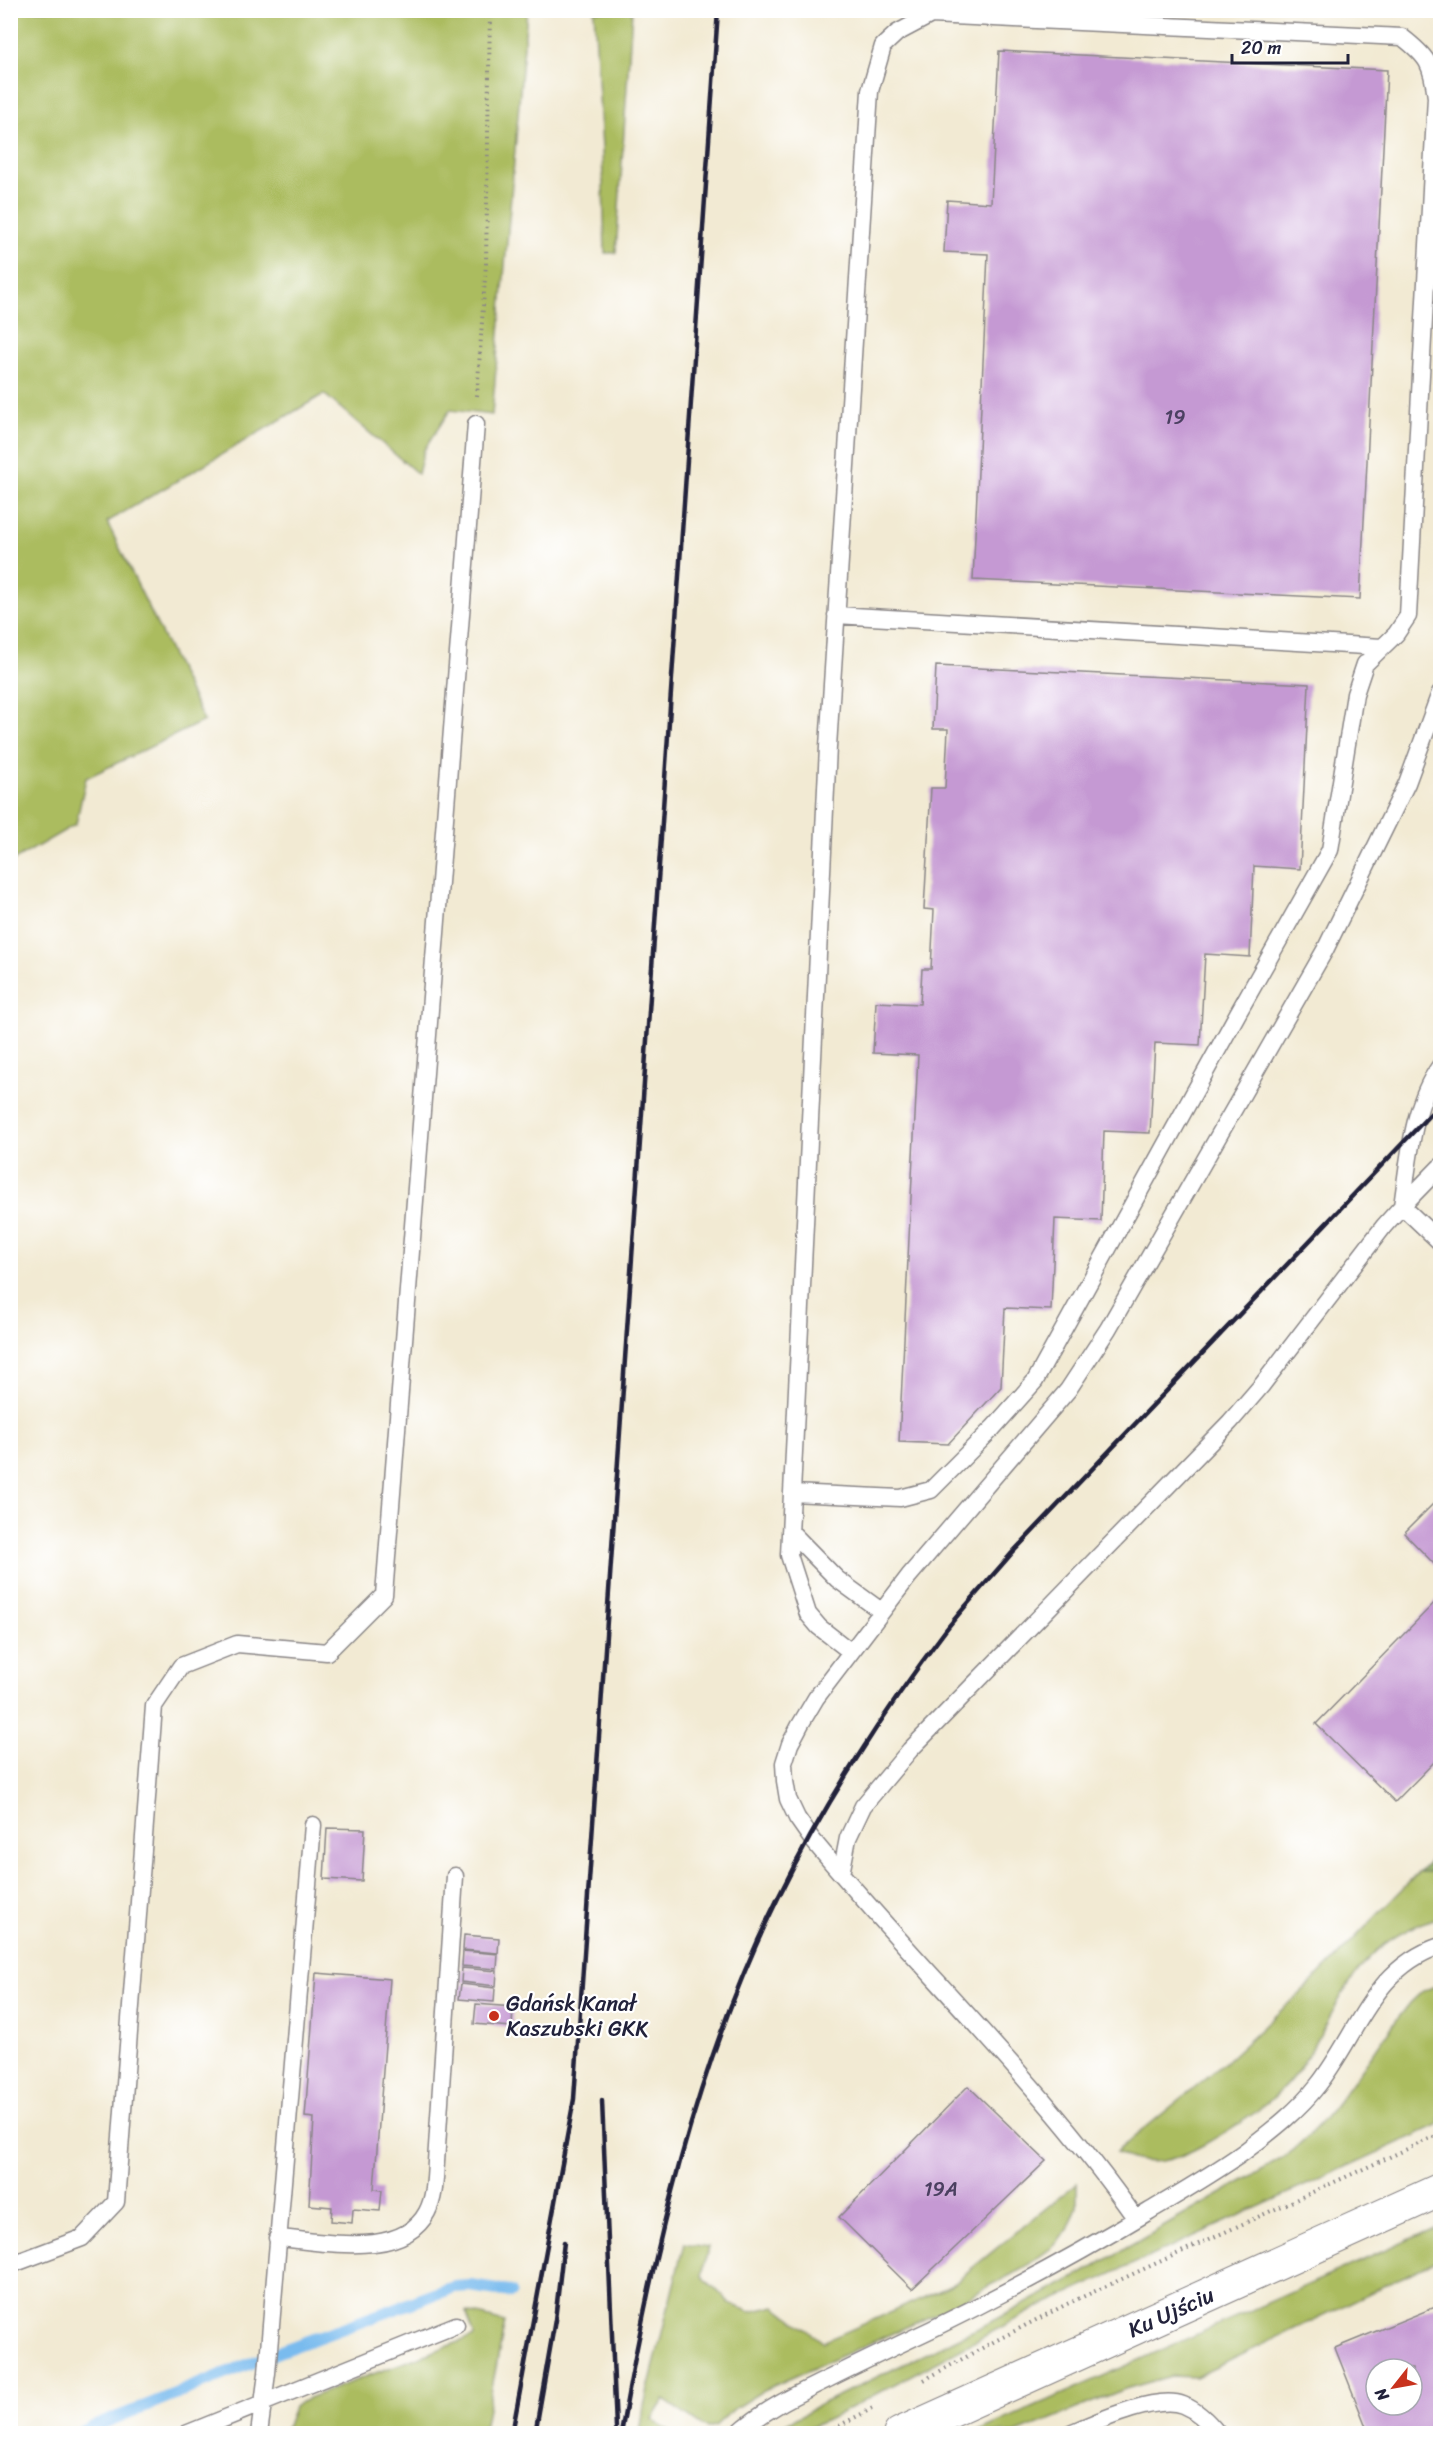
<svg xmlns="http://www.w3.org/2000/svg" width="1451" height="2444" font-family="Sriracha,sans-serif">
	<style>
		.green { fill: #abbc5f; stroke: #666f4d; stroke-width: 1.5 }
		.forest { fill: #88a456; stroke: #556348; stroke-width: 1.5 }
		.lines { fill: none; stroke-linecap: round; stroke-linejoin: round }
		.stream { stroke: #79bbee; stroke-width: 12 }
		.building { fill: #c599d3; fill-rule: evenodd }
		.lane-casing { stroke: #8a8687; stroke-width: 19 }
		.street-casing { stroke: #8a8687; stroke-width: 35 }
		.path { stroke: #8a8687; stroke-width: 4; stroke-dasharray: 1.5 4.5; stroke-linecap: butt }
		.lane { stroke: #fff; stroke-width: 16 }
		.street { stroke: #fff; stroke-width: 33 }
		.rail { stroke: #22223b; stroke-width: 4.5 }
		.poi-dot { fill: #c8321e; stroke: #fff; stroke-width: 2 }
		.labels { text-anchor: middle; stroke-width: 4.5; stroke-linejoin: round; paint-order: stroke }
		.number-label { font-size: 20px; fill: #4b4061 }
		.poi-label { font-size: 22px; fill: #22223b; stroke: #fff; text-anchor: start }
		.street-label { font-size: 22px; fill: #22223b; stroke: #fff }
	</style>
	<rect width="100%" height="100%" fill="#fff"/>
	<filter id="ink" filterUnits="userSpaceOnUse"><feTurbulence type="fractalNoise" baseFrequency=".0167" numOctaves="2"/><feDisplacementMap in="SourceGraphic" scale="12" xChannelSelector="R" yChannelSelector="G"/><feConvolveMatrix kernelMatrix="1 2 1 2 8 2 1 2 1" color-interpolation-filters="sRGB"/></filter>
	<filter id="wash" filterUnits="userSpaceOnUse"><feTurbulence type="fractalNoise" baseFrequency=".008" numOctaves="4" result="noise"/><feDisplacementMap in="SourceGraphic" scale="24" xChannelSelector="R" yChannelSelector="G"/><feGaussianBlur stdDeviation="1.35" result="paint"/><feColorMatrix in="noise" values="0 0 0 0 0 0 0 0 0 0 0 0 0 0 0 0 0 1.4 0 .05"/><feComposite in="paint" operator="in"/></filter>
	<g filter="url(#wash)">
		<rect width="100%" height="100%" fill="#f2ead3"/>
		<path class="green" d="M11,10l516,1 -35,404 -42,-5 -26,40 -6,24 -94,-80 -217,128 97,199 -118,57 -10,46 -65,38z
			M594,11h38l-16,242h-11l-3,-105z
			M1419,1872h21v45c-26,8 -50,19 -70,40 -27,28 -42,67 -63,100 -24,41 -62,64 -102,87 -30,17 -58,26 -89,8l107,-88 91,-84z
			M1440,1984v140l-401,183 -210,112 -31,14h-29l50,-28 178,-86 86,-46 198,-114c57,-42 86,-104 130,-157l12,-11z
			M1077,2183v24l-9,23 -14,16 -32,23 -84,44 -174,77 -29,18 -20,18 -7,2 -6,-2 -38,-26 -12,19 21,14h-33l4,-27 40,-163 24,4 -6,29 28,27 20,9 25,-6 48,36 127,-56z
			M1440,2226v33l-244,118 -25,-1 -46,13 -108,44h-42z
			M466,2312l39,10 -22,111h-199l10,-26 9,-7 172,-64z"/>
		<path class="forest" d="M1440,1850v22h-21z"/>
		<g class="lines">
			<path class="stream" d="M76,2434l205,-83 173,-64 16,-1 41,6"/>
		</g>
		<g id="blocks">
			<path class="building" d="M999,51l388,19 -27,529 -387,-19 15,-326 -44,-2 3,-52 44,3z
				M936,666l373,18 -9,185 -46,-3 -4,91 -45,-3 -5,91 -45,-2 -5,90 -46,-2 -3,90 -46,-2 -4,91 -46,-2 -4,79 -53,57 -49,-2 19,-387 -45,-2 3,-51 44,2 2,-35h9l3,-59 -10,-1 7,-121h14l3,-59h-15z
				M1440,1497v65l-4,4 -32,-33z
				M1440,1597v159l-45,46 -79,-78z
				M327,1828l38,1 -3,52 -38,-2z
				M464,1935l35,3 -1,15 -35,-3z
				M463,1951l35,3 -1,15 -35,-3z
				M462,1968l35,3 -1,15 -35,-4z
				M316,1973l74,6 -16,210 8,1 -2,21 -27,-2 -1,14 -21,-2 1,-14 -23,-2 5,-87 -9,-1z
				M461,1984l34,4 -1,14 -35,-3z
				M476,2004l37,3 -1,20 -38,-3z
				M968,2086l78,75 -134,128 -73,-72z
				M1440,2305v129h-71l-34,-86zM1376,2369h36v36h-36z"/>
		</g>
	</g>
	<g filter="url(#ink)">
		<use href="#blocks" fill-opacity="0" stroke="#8a8687" stroke-width="1.5"/>
		<g class="lines">
			<g class="lane-casing">
				<path id="lane" d="M836,615l546,32
					M1402,1206c7,-46 10,-101 38,-140
					M1402,1206l38,-39
					M792,1493l108,5 31,-8 62,-62 42,-47 203,-368 92,-163 25,-156 10,-30 31,-30 12,-18 28,-519c-4,-33 -8,-40 -34,-60l-471,-22 -34,18 -14,13 -13,45 -42,656 -39,808 19,59 11,13 32,25
					M790,1531l47,48 44,32
					M841,1874l7,-36 15,-32 47,-56 320,-328 32,-37 122,-159 18,-20 38,36
					M1136,2219c-96,-137 -219,-252 -325,-381l-14,-20 -9,-19 -3,-18 -1,-18 6,-19 10,-19 16,-27 93,-122 159,-186 40,-61 217,-379 82,-167 33,-90
					M277,2238c45,3 125,22 150,-26 8,-15 8,-34 9,-50l19,-286
					M10,2265l72,-27 34,-36 38,-496 27,-40 56,-22 90,8 57,-57 92,-1171
					M186,2434l270,-109
					M259,2434l8,-61 46,-548
					M737,2434c28,-25 60,-40 93,-56 34,-17 68,-33 102,-49 74,-36 146,-75 216,-117 32,-19 65,-38 96,-60 26,-20 54,-41 74,-67 40,-51 55,-117 122,-139
					M1068,2434c26,-11 88,-40 115,-29 15,6 25,16 35,29"/>
			</g>
			<g class="street-casing">
				<g id="street">
					<path id="s1" d="M900,2434l540,-244"/>
				</g>
			</g>
			<path class="path" d="M477,396l9,-133 4,-253
				M924,2380l71,-39 72,-37 373,-170
				M823,2434l50,-26"/>
			<use href="#lane" class="lane"/>
			<use href="#street" class="street"/>
			<path class="rail" d="M602,2101l14,327
				M512,2434l62,-335 144,-2089
				M535,2434l20,-114 9,-78
				M621,2434c32,-184 74,-368 157,-536 44,-90 106,-187 167,-267 21,-27 45,-52 67,-78l428,-449"/>
		</g>
	</g>
	<circle class="poi-dot" cx="494" cy="2016" r="6"/>
	<g class="labels">
		<g class="number-label">
			<text x="1175" y="424">19</text>
			<text x="941" y="2196">19A</text>
		</g>
		<g class="poi-label">
			<text x="506" y="2011">Gdańsk Kanał<tspan x="506" dy="25">Kaszubski GKK</tspan></text>
		</g>
		<g class="street-label">
			<text dy="8" stroke="none"><textPath href="#s1" startOffset="297">Ku Ujściu</textPath></text>
		</g>
	</g>
	<rect width="1451" height="2444" fill="none" stroke="#fff" stroke-width="36"/>
	<g transform="translate(1394 2387) rotate(239)"><circle r="28" fill="#ffffff" stroke="#a7a7b1" stroke-width="1.5"/>
	<path d="M0-4.5L10 22L0 15L-10 22Z" fill="#c8321e"/>
	<text y="-9" font-size="16" font-weight="bold" text-anchor="middle" fill="#22223b">N</text>
	</g>
	<path d="M1232 54v9h116v-9" fill="none" stroke="#22223b" stroke-width="3"/>
	<text x="1241" y="54" font-size="18" fill="#22223b" stroke="#ffffff" stroke-width="4.5" paint-order="stroke">20 m</text>
</svg>
